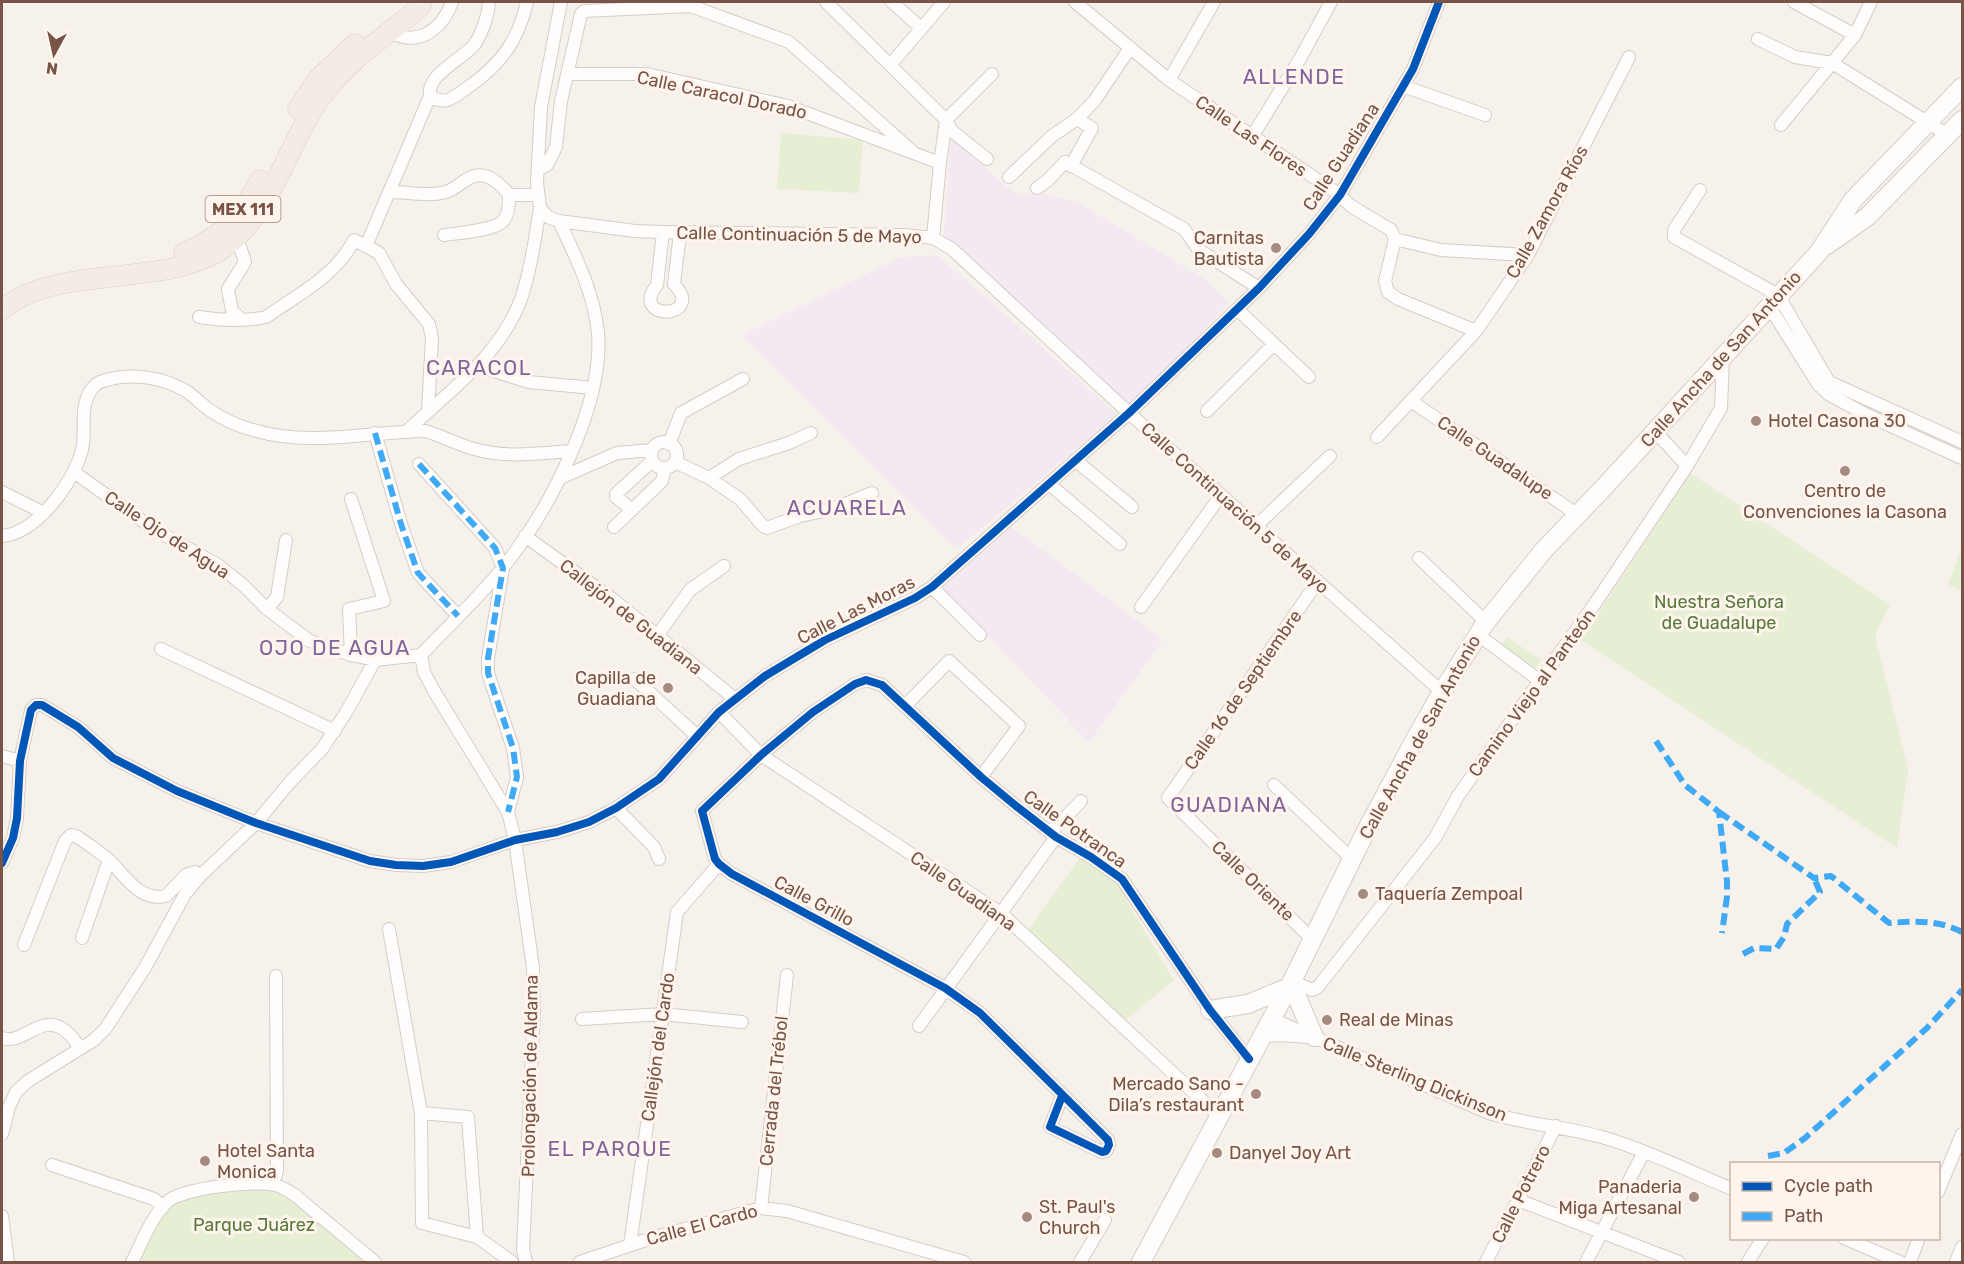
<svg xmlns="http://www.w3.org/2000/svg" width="1964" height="1264" font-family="Rubik,sans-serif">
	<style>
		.education { fill: #f2e9f3 }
		.green { fill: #e6eed4 }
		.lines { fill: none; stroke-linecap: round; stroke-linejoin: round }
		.minor-casing { stroke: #d6ccc8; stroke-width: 14 }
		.secondary-casing { stroke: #d7ccc7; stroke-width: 20 }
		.primary-casing { stroke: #d9cec9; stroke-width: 21 }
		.minor { stroke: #fefdfc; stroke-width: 12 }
		.secondary { stroke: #fefdfc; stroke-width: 18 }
		.primary { stroke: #f3ece5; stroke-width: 20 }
		.quiet { stroke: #3fa9f5; stroke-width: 6; stroke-dasharray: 12 6; stroke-linecap: butt }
		.cycleway-casing { stroke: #fff5ec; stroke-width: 11 }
		.cycleway { stroke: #0057b8; stroke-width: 8 }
		.poi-dot { fill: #a48a81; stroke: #fff5ec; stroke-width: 2 }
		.labels { text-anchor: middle; stroke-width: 6; stroke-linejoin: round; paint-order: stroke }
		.shield { fill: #fff5ec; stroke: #a08479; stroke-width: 1.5 }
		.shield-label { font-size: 16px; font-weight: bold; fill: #785348 }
		.street-label { font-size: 18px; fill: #785348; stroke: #fff5ec }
		.poi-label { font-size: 18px; fill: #785348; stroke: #fff5ec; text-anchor: start }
		.park-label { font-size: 18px; fill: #57793d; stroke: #fff5ec }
		.quarter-label { font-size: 21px; letter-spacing: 1.5px; fill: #81649c; stroke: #fff5ec }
	</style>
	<rect width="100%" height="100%" fill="#f7f1eb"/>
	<path class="education" d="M951,138l65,57 28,-1 34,9 126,76 25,24 -100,105 -185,-172z
		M937,255l180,159 -160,135 -214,-214 156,-77z
		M1011,527l152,113 -74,102 -146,-154z"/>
	<path class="green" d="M781,133l82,7 -4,53 -82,-4z
		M1690,473l200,132 -15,30 33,135 -11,78 -316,-208z
		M1962,546v45l-14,-6z
		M1507,637l34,23 -7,11 -35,-23z
		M1080,858l39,25 10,22 45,75 -50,41 -97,-90z
		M282,1189l90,73h-236l23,-44 11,-15 42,-13z"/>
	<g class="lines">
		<g class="minor-casing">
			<path id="minor" d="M561,2l-20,105 -4,76 3,25 8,9 11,4 76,10 28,1 240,3 30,3 19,11 177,164 313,279
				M826,2l120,118 6,11 35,28
				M892,2l29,26
				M1075,2l94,78 171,115 11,11 40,24 4,9 -10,42 3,11 10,7 78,32
				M1794,2l61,33
				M390,32c28,15 52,-2 62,-30
				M1758,39l37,18 37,6 116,72
				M891,64l53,-62
				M567,74h80l141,32 152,57
				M1169,80l45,-78
				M1403,86l82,29
				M430,96c17,10 22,2 37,-8 33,-23 51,-46 60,-86
				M1781,125l74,-90 16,-33
				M1252,137l49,-80 30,-55
				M1071,166l21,-38 -15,-9 18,-19 35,-52
				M538,170l9,-5 9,-18 5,-46 20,-87 3,-3 107,-5 98,36 124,110
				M1009,177l43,-41 25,-17
				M1037,188l10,-7 18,-19 119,67 15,21 60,38
				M1700,190l-26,40v7l104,58 51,87 133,60
				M389,192c18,0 40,5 57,0 10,-3 18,-13 28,-16 14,-4 28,9 35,19
				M509,195h29
				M663,232l-6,53c-29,37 50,34 17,-1l6,-51
				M444,235c14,-2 47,-4 58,-13 7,-6 7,-18 7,-27
				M237,238l8,24 -17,27 4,22 8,7
				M933,238l7,-75 6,-43 46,-46
				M1395,239l46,11 87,5
				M366,246l64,-150c-4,-21 31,-36 44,-51 8,-11 14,-29 15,-43
				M1769,306l49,78 10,10 41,22 93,42
				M1237,309l72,68
				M199,317c21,3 45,5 67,0 31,-22 70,-41 88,-77l25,13 17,31 33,40 3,14 -4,73
				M478,366l51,16 64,6
				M1411,401l167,114
				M1207,411l67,-67
				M407,431c42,-40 93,-75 114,-132 10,-30 14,-61 19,-91
				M1655,431l32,35
				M375,433l26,91 17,49 40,43
				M1377,437l99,-106 52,-76 101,-198
				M651 455a13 13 0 1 1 26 0a13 13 0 1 1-26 0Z
				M669,444l12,-31 62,-34
				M1075,460l57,47
				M675,462l34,16 31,21 23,27 4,2 33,-12 33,-7 39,-16
				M419,464l76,84 8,20 -15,90v15l25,75 4,29 -9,35
				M74,472l78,56 66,37 25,20 24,24 43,32 41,14 24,5 46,-5
				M560,478l57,-25 35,-3
				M709,478l30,-19 50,-16 22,-10
				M1049,484l71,60
				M2,492l42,21
				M351,499l33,102 -35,8 2,46
				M632,510l-16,-13v-3l36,-33
				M1256,526l74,-70
				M614,527l48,-46 3,-13
				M2,536c35,-3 72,-54 80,-86 4,-16 -1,-33 4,-49 2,-9 9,-18 17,-20 27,-9 59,-4 83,10 8,5 14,12 22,18 13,9 29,17 45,21 55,17 115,2 172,1 18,5 35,15 53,19 30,8 63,3 94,1
				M525,536l90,65 120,98
				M1419,558l67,64
				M932,587l48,48
				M1141,607l80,-112
				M267,609l10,-12 9,-57
				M1477,634l63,47
				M657,636l33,-46 34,-24
				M161,649l174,82
				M635,679l62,57
				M905,706l44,-45 70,65 -38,51
				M719,712l42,43 241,159 217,202
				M2,756l18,5
				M1274,785l78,74
				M616,808l38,39 5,12
				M1051,832l30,-31
				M2,863l11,-25 4,-20 3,-57 11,-51 5,-5h6l36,22 35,31 64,33 79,32 114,38 26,4 27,1 28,-4 64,-22 42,-8 32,-10 27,-14 43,-29 60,-67 46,-36 60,-36 90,-42 17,-11 197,-174 130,-125 50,-54 31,-39 73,-126 26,-67
				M389,929l32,184 1,110 55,14 35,25
				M82,938l27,-78
				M1313,940l-145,-142 150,-217
				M24,945l41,-104 6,-6 5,1c11,7 22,15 32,23 17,16 31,43 58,37l20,-21 9,-3 6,3
				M1292,981l20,9 5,-2 118,-150 23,-42 138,-194 91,-136 34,-58 2,-51
				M582,1019l81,-5 79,8
				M1272,1019l217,94c37,11 76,14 113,24 44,13 87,34 130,52
				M919,1026l137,-189
				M2,1038c23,8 40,-29 66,-5 5,4 8,10 12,15
				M1062,1096l-12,31 52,25 4,-1 3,-6 -1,-5 -128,-127 -35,-25 -213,-114 -13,-10 -4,-5 -13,-48 59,-56 52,-43 42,-28 11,-4 16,5 99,92 35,29 40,31 35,20 31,22 88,131 39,49
				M421,1113l47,4 9,120
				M2,1134l7,-27 7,-15 12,-11 66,-41 12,-12 40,-62 39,-72 16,-19 55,-52 34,-41 32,-33 25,-38 28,-51
				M52,1165l102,34 9,8
				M273,1184l4,-13 -1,-195
				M1938,1192l24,-58
				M1518,1200l161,62
				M761,1208l26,-233
				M2,1216l6,46
				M1844,1238l56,24
				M630,1245l47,-333 42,-48
				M132,1262c10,-19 19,-45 35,-60 14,-14 89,-22 108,-17 8,2 14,6 21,11l79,66
				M526,1262l-3,-12 11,-241 -1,-41 -18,-128 -7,-28 -74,-121 -10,-19 -3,-17c28,-30 59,-58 84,-90 44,-55 99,-160 93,-232 -4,-40 -22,-76 -39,-112
				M580,1262l72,-24 109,-30 26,3 177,51
				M1080,1262l25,-42
				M1486,1262l70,-136
				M1586,1262l58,-110
				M1748,1262l15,-24
				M1910,1262l9,-24
				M1956,1262l6,-15"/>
		</g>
		<g class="secondary-casing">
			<path id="secondary" d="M1827,245l40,-28 95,-97
				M1291,983l23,54
				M1210,1010l38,-6 41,-17
				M1264,1033l16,-1 27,2
				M1141,1262l151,-281 73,-148 48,-90 29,-51 44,-70 57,-71 64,-67 212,-232 34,-52 109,-113"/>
		</g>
		<g class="primary-casing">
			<path id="primary" d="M298,109l20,-30 37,-35
				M184,253c40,-18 56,-34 76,-73
				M2,310c52,-46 157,-22 217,-59 53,-33 68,-109 105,-158 25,-33 63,-58 95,-85l3,-6"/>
		</g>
		<use href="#minor" class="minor"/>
		<use href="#secondary" class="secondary"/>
		<use href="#primary" class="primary"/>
		<path class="quiet" d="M375,433l26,91 17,49 40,43
			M419,464l76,84 8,20 -15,90v15l25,75 4,29 -9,35
			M1656,741l29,44 34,27 8,70v15l-5,36
			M1719,812l95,66 17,-2 58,47c25,-2 50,-3 73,9
			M1743,954l11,-6 22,1 8,-12 3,-13 33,-32 -6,-14
			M1768,1156l16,-3 21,-15 122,-110 35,-38"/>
		<g class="cycleway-casing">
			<path id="cycleway" d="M2,863l11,-25 4,-20 3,-57 11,-51 5,-5h6l36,22 35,31 64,33 79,32 114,38 26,4 27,1 28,-4 64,-22 42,-8 32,-10 27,-14 43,-29 60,-67 46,-36 60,-36 90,-42 17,-11 197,-174 130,-125 50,-54 31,-39 73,-126 26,-67
				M1062,1096l-12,31 52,25 4,-1 3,-6 -1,-5 -128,-127 -35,-25 -213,-114 -13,-10 -4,-5 -13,-48 59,-56 52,-43 42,-28 11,-4 16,5 99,92 35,29 40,31 35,20 31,22 88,131 39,49"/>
		</g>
		<use href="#cycleway" class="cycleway"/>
	</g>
	<g class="poi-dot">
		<circle cx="1276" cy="248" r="6"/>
		<circle cx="1756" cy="421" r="6"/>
		<circle cx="1845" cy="471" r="6"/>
		<circle cx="668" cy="688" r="6"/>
		<circle cx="1363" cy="894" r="6"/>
		<circle cx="1327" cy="1020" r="6"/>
		<circle cx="1256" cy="1094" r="6"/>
		<circle cx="1217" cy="1153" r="6"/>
		<circle cx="205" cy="1161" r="6"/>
		<circle cx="1694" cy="1197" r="6"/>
		<circle cx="1027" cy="1217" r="6"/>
	</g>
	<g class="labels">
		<rect class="shield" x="205.5" y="196" width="75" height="26" rx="4.5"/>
		<g class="shield-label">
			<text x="243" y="215">MEX 111</text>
		</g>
		<g class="street-label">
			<text transform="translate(722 95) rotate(12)" y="6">Calle Caracol Dorado</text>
			<text transform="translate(1251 136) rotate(34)" y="6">Calle Las Flores</text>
			<text transform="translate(1341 157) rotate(-57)" y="6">Calle Guadiana</text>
			<text transform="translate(1547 212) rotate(-61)" y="6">Calle Zamora Ríos</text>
			<text transform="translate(799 235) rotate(1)" y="6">Calle Continuación 5 de Mayo</text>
			<text transform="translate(1721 359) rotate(-48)" y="6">Calle Ancha de San Antonio</text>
			<text transform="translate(1495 458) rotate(34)" y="6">Calle Guadalupe</text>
			<text transform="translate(1235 508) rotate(42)" y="6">Calle Continuación 5 de Mayo</text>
			<text transform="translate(167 535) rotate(33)" y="6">Calle Ojo de Agua</text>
			<text transform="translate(856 610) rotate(-27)" y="6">Calle Las Moras</text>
			<text transform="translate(631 617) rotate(38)" y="6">Callejón de Guadiana</text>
			<text transform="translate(1243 690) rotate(-55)" y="6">Calle 16 de Septiembre</text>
			<text transform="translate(1532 693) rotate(-54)" y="6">Camino Viejo al Panteón</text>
			<text transform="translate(1420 737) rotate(-61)" y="6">Calle Ancha de San Antonio</text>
			<text transform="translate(1075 829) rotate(35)" y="6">Calle Potranca</text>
			<text transform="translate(1253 881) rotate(44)" y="6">Calle Oriente</text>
			<text transform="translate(963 891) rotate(35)" y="6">Calle Guadiana</text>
			<text transform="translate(814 901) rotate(28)" y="6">Calle Grillo</text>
			<text transform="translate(658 1047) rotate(-82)" y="6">Callejón del Cardo</text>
			<text transform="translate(530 1076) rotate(-89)" y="6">Prolongación de Aldama</text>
			<text transform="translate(1415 1079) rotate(22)" y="6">Calle Sterling Dickinson</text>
			<text transform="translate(774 1091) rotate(-84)" y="6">Cerrada del Trébol</text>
			<text transform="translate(1521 1194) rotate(-63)" y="6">Calle Potrero</text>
			<text transform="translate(702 1225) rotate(-15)" y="6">Calle El Cardo</text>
		</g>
		<g class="poi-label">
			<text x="1264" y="244" text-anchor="end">Carnitas<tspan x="1264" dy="21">Bautista</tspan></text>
			<text x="1768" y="427">Hotel Casona 30</text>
			<text x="1845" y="497" text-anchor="middle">Centro de<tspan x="1845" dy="21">Convenciones la Casona</tspan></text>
			<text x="656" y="684" text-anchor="end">Capilla de<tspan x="656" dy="21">Guadiana</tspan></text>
			<text x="1375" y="900">Taquería Zempoal</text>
			<text x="1339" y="1026">Real de Minas</text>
			<text x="1244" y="1090" text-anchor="end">Mercado Sano -<tspan x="1244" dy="21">Dila’s restaurant</tspan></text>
			<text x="217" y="1157">Hotel Santa<tspan x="217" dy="21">Monica</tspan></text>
			<text x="1229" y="1159">Danyel Joy Art</text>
			<text x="1682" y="1193" text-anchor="end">Panaderia<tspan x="1682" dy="21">Miga Artesanal</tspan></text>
			<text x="1039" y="1213">St. Paul's<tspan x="1039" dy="21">Church</tspan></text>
		</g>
		<g class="park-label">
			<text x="1719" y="608">Nuestra Señora<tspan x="1719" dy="21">de Guadalupe</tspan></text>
			<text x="254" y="1231">Parque Juárez</text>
		</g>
		<g class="quarter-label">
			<text x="1294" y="84">ALLENDE</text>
			<text x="479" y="375">CARACOL</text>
			<text x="847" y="515">ACUARELA</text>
			<text x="335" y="655">OJO DE AGUA</text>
			<text x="1229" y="812">GUADIANA</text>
			<text x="610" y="1156">EL PARQUE</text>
		</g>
	</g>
	<rect width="1964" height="1264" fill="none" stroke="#785348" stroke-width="6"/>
	<rect x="1730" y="1162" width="210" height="78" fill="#fff5ec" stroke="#c9b4aa" stroke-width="1.5"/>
	<rect x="1742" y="1182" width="30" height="9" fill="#0057b8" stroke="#c9b4aa" stroke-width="1.5"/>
	<text x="1784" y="1192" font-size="18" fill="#785348">Cycle path</text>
	<rect x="1742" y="1212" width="30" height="9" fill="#3fa9f5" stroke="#c9b4aa" stroke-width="1.5"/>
	<text x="1784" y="1222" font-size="18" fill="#785348">Path</text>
	<g transform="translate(54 54) rotate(188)" stroke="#fff5ec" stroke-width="4.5" paint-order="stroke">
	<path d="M0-4.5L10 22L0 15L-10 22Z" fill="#785348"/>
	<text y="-9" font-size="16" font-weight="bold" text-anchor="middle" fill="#785348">N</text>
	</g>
</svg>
